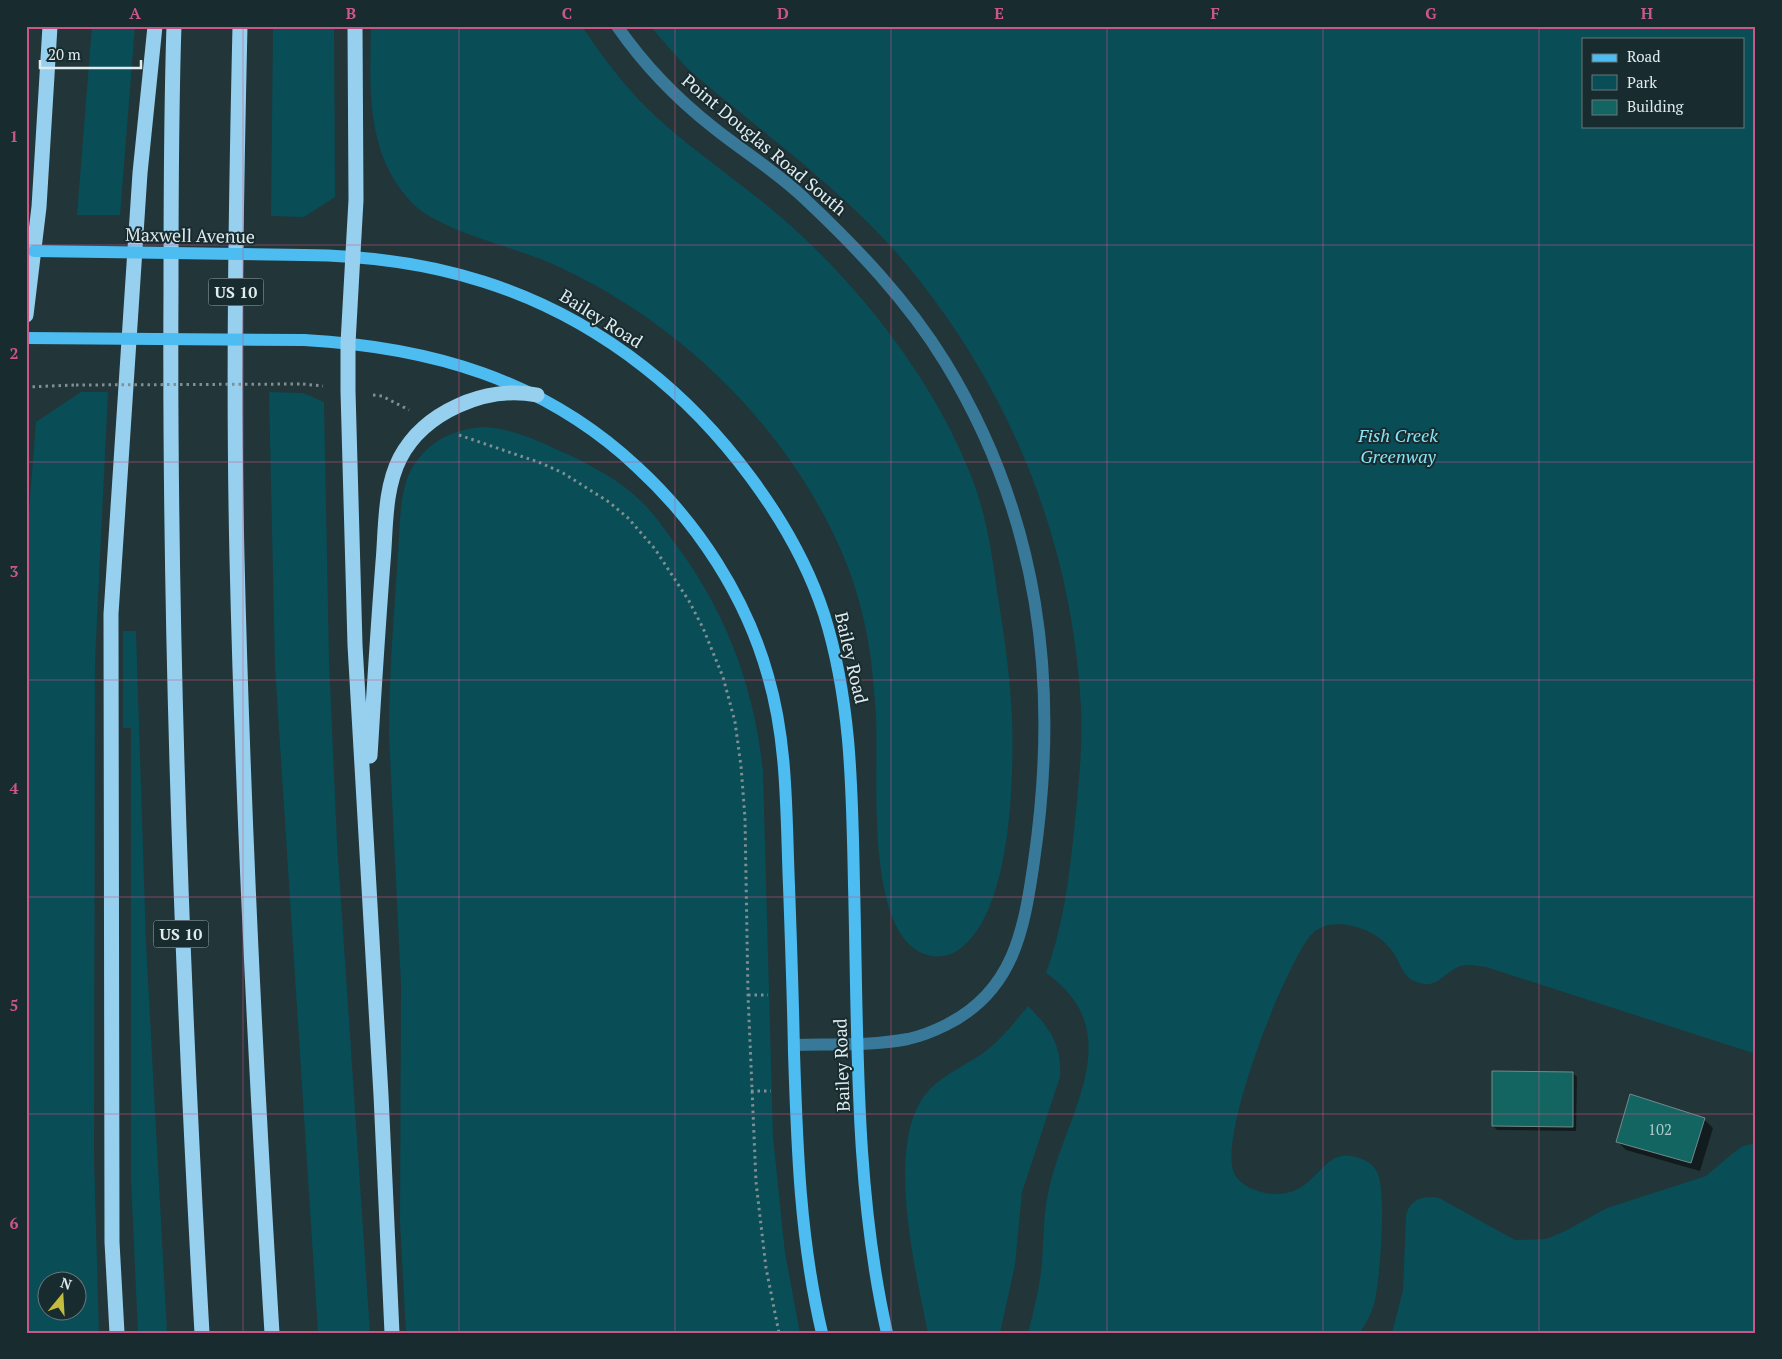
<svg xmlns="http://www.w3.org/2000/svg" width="1782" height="1359" font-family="'PT Serif',serif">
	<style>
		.green { fill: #094d57; fill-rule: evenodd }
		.shadow { fill: #0007 }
		.building { fill: #136561; stroke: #738a88 }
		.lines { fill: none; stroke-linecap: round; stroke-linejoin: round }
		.path { stroke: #7f8f92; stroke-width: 3; stroke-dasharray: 2.5 4; stroke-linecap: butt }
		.minor { stroke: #387999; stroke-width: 12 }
		.major { stroke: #4dbcf0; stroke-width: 12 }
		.highway { stroke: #97d0ef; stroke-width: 15 }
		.path-bridge { stroke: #7f8f92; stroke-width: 3; stroke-dasharray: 2.5 4; stroke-linecap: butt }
		.major-bridge { stroke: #4dbcf0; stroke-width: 12 }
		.grid { fill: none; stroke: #cb5787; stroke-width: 1; stroke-opacity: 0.55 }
		.labels { text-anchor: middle; stroke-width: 4; stroke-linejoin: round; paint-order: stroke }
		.number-label { font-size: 15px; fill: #adcacb }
		.shield { fill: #182b2f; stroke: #a4b1b5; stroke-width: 1 }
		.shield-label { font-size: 16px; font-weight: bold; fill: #e0ebee }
		.street-label { font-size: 18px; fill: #e0ebee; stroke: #182b2f }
		.park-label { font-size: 18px; font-style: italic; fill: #87e4f6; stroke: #182b2f }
		.neatline { fill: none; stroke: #cb5787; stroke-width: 2 }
		.grid-label { font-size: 16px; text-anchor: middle; font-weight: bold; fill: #cb5787 }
	</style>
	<rect width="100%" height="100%" fill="#223539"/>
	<path class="green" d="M92,26h43l-15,189h-43z
		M273,26h61l1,171 -31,20 -33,-1z
		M371,26h211c19,29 40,57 65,82 41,40 91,72 135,110 78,68 152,162 190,260 14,36 20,75 25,113 7,42 13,84 15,126 2,60 -1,166 -36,215 -12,16 -27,29 -48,23 -65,-17 -49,-185 -52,-237 -1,-19 -3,-39 -5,-58 -5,-38 -15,-76 -31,-112 -56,-126 -166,-231 -292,-286 -38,-16 -111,-32 -137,-60 -46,-50 -41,-113 -40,-176z
		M650,26h1106v1028l-270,-87c-8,-1 -20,-4 -28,0 -18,8 -21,25 -46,13 -10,-6 -13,-20 -20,-29 -13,-19 -41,-30 -64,-26 -7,2 -12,5 -17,10 -26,30 -96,207 -76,240 5,9 16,14 26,17 55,13 56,-42 90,-36 11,2 21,6 26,16 10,18 3,106 -2,128 -3,12 -8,22 -15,32l-332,1c6,-24 12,-47 14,-71 2,-22 1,-46 6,-68 14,-76 85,-160 -2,-221 17,-46 23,-94 28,-142 4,-41 9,-82 7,-123 -8,-159 -66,-308 -165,-432 -60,-76 -139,-132 -213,-194l-18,-16zM1583,39h160v87h-160z
		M81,392h27l-13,269 -1,497 5,175h-73v-785l10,-126zM48,1282h30v30h-30z
		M269,392l34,1 21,9 5,259 8,181 33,491h-52l-43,-666z
		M486,427c25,2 49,12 72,23 25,11 53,25 74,43 17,14 30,32 42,49 51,67 81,146 89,230l10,365 12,116 15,80h-394l-6,-110 1,-238 -12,-249c0,-61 5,-122 9,-183 2,-25 1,-56 11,-79 15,-31 44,-46 77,-47z
		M123,631h13l10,312 21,390h-29l-7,-152v-453h-8z
		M1028,1006c22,22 34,39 32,71l-38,115 -7,73 -15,68h-72c-12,-61 -46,-195 2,-244 16,-16 38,-25 56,-38 16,-13 29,-29 42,-45z
		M1756,1143v190h-364l11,-43 3,-75c4,-16 18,-20 33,-17l76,42 31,-1 19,-8 42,-23 99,-32 27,-23 10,-7z"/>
	<path class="shadow" d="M1573,1073l4,4 -1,54 -79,-1 -4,-4z
		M1704,1119l9,9 -13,43 -74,-21 -9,-9z"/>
	<path class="building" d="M1492,1071l81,1v55l-81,-1z
		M1630,1094l75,24 -14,45 -75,-21z"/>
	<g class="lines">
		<path class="path" d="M303,384l20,2
			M26,387l50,-2
			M373,395l9,1 27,14
			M459,435l82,28 22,10 46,29 19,16 27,31 34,52 14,27 20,49 12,45 6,44 4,52 3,177 8,187 10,86 13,65
			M748,995h20
			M751,1091h20"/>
		<path class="minor" d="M617,26c27,39 60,73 97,102 30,24 63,44 91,71 51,48 102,101 140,163 95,155 115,321 89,499 -10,69 -20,130 -88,164 -12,6 -24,11 -38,14 -37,7 -77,5 -114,6"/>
		<path class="major" d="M304,255c127,1 239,33 340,112 76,59 150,155 180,247 28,89 28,179 30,271 4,149 0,302 33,448
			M304,340c126,7 239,39 333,127 61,56 109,130 131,209 20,68 18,140 21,210 2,56 4,111 5,167 3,94 6,187 28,280"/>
		<path class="highway" d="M174,26c-3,88 -3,175 -3,263 -2,349 11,695 31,1044
			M240,26c-4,177 -7,355 -3,532 6,259 19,517 35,775
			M355,26l1,174 -8,143v48l7,254 26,450 11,238
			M26,315l13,-108 11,-181
			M370,756c4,-65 8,-129 13,-194 3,-33 1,-73 17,-104 24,-46 86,-73 137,-63
			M117,1333l-5,-91 -1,-628 29,-441 15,-147"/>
		<path class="path-bridge" d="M76,385l227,-1"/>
		<path class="major-bridge" d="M34,251l270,4
			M26,338l278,2"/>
	</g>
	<path class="grid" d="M243,26v1307M459,26v1307M675,26v1307M891,26v1307M1107,26v1307M1323,26v1307M1539,26v1307M26,245h1730M26,462h1730M26,680h1730M26,897h1730M26,1114h1730"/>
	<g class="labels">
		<g class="number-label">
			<text x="1660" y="1135">102</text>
		</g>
		<g class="shield">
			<rect x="208.5" y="278.5" width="55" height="27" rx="4"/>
			<rect x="153.5" y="920.5" width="55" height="27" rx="4"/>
		</g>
		<g class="shield-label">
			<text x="236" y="298">US 10</text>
			<text x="181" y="940">US 10</text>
		</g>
		<g class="street-label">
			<text transform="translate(764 145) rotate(40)" y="6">Point Douglas Road South</text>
			<text transform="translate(190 236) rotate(1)" y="6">Maxwell Avenue</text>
			<text transform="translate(601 319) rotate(32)" y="6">Bailey Road</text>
			<text transform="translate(851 658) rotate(77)" y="6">Bailey Road</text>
			<text transform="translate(842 1065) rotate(-92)" y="6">Bailey Road</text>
		</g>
		<g class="park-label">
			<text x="1398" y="442">Fish Creek<tspan x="1398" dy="21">Greenway</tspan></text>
		</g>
	</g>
	<rect width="1782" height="1359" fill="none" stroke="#182b2f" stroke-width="55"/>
	<rect x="1582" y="38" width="162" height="90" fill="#182b2f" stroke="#68787b"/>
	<rect x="1592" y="54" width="25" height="8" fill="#4dbcf0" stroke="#68787b"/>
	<text x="1627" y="62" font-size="15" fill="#e0ebee">Road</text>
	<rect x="1592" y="75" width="25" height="15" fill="#094d57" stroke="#68787b"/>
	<text x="1627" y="88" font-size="15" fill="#e0ebee">Park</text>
	<rect x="1592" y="100" width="25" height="15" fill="#136561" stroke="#68787b"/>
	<text x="1627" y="112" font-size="15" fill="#e0ebee">Building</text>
	<g transform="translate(62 1296) rotate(18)"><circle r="24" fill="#182b2f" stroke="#68787b"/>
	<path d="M0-4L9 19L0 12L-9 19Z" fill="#c4bc3d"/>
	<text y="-8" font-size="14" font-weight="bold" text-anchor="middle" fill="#e0ebee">N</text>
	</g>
	<path d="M40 60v8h101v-8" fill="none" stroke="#e0ebee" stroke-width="2.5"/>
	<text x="48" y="60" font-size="15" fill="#e0ebee" stroke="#182b2f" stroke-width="4" paint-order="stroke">20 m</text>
	<rect x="28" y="28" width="1726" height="1304" class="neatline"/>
	<g class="grid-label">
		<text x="135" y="19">A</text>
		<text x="351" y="19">B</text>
		<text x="567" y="19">C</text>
		<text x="783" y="19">D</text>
		<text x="999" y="19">E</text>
		<text x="1215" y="19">F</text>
		<text x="1431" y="19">G</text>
		<text x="1647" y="19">H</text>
		<text x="14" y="142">1</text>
		<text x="14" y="359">2</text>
		<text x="14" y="577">3</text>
		<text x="14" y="794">4</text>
		<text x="14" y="1011">5</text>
		<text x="14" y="1229">6</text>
	</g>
</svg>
